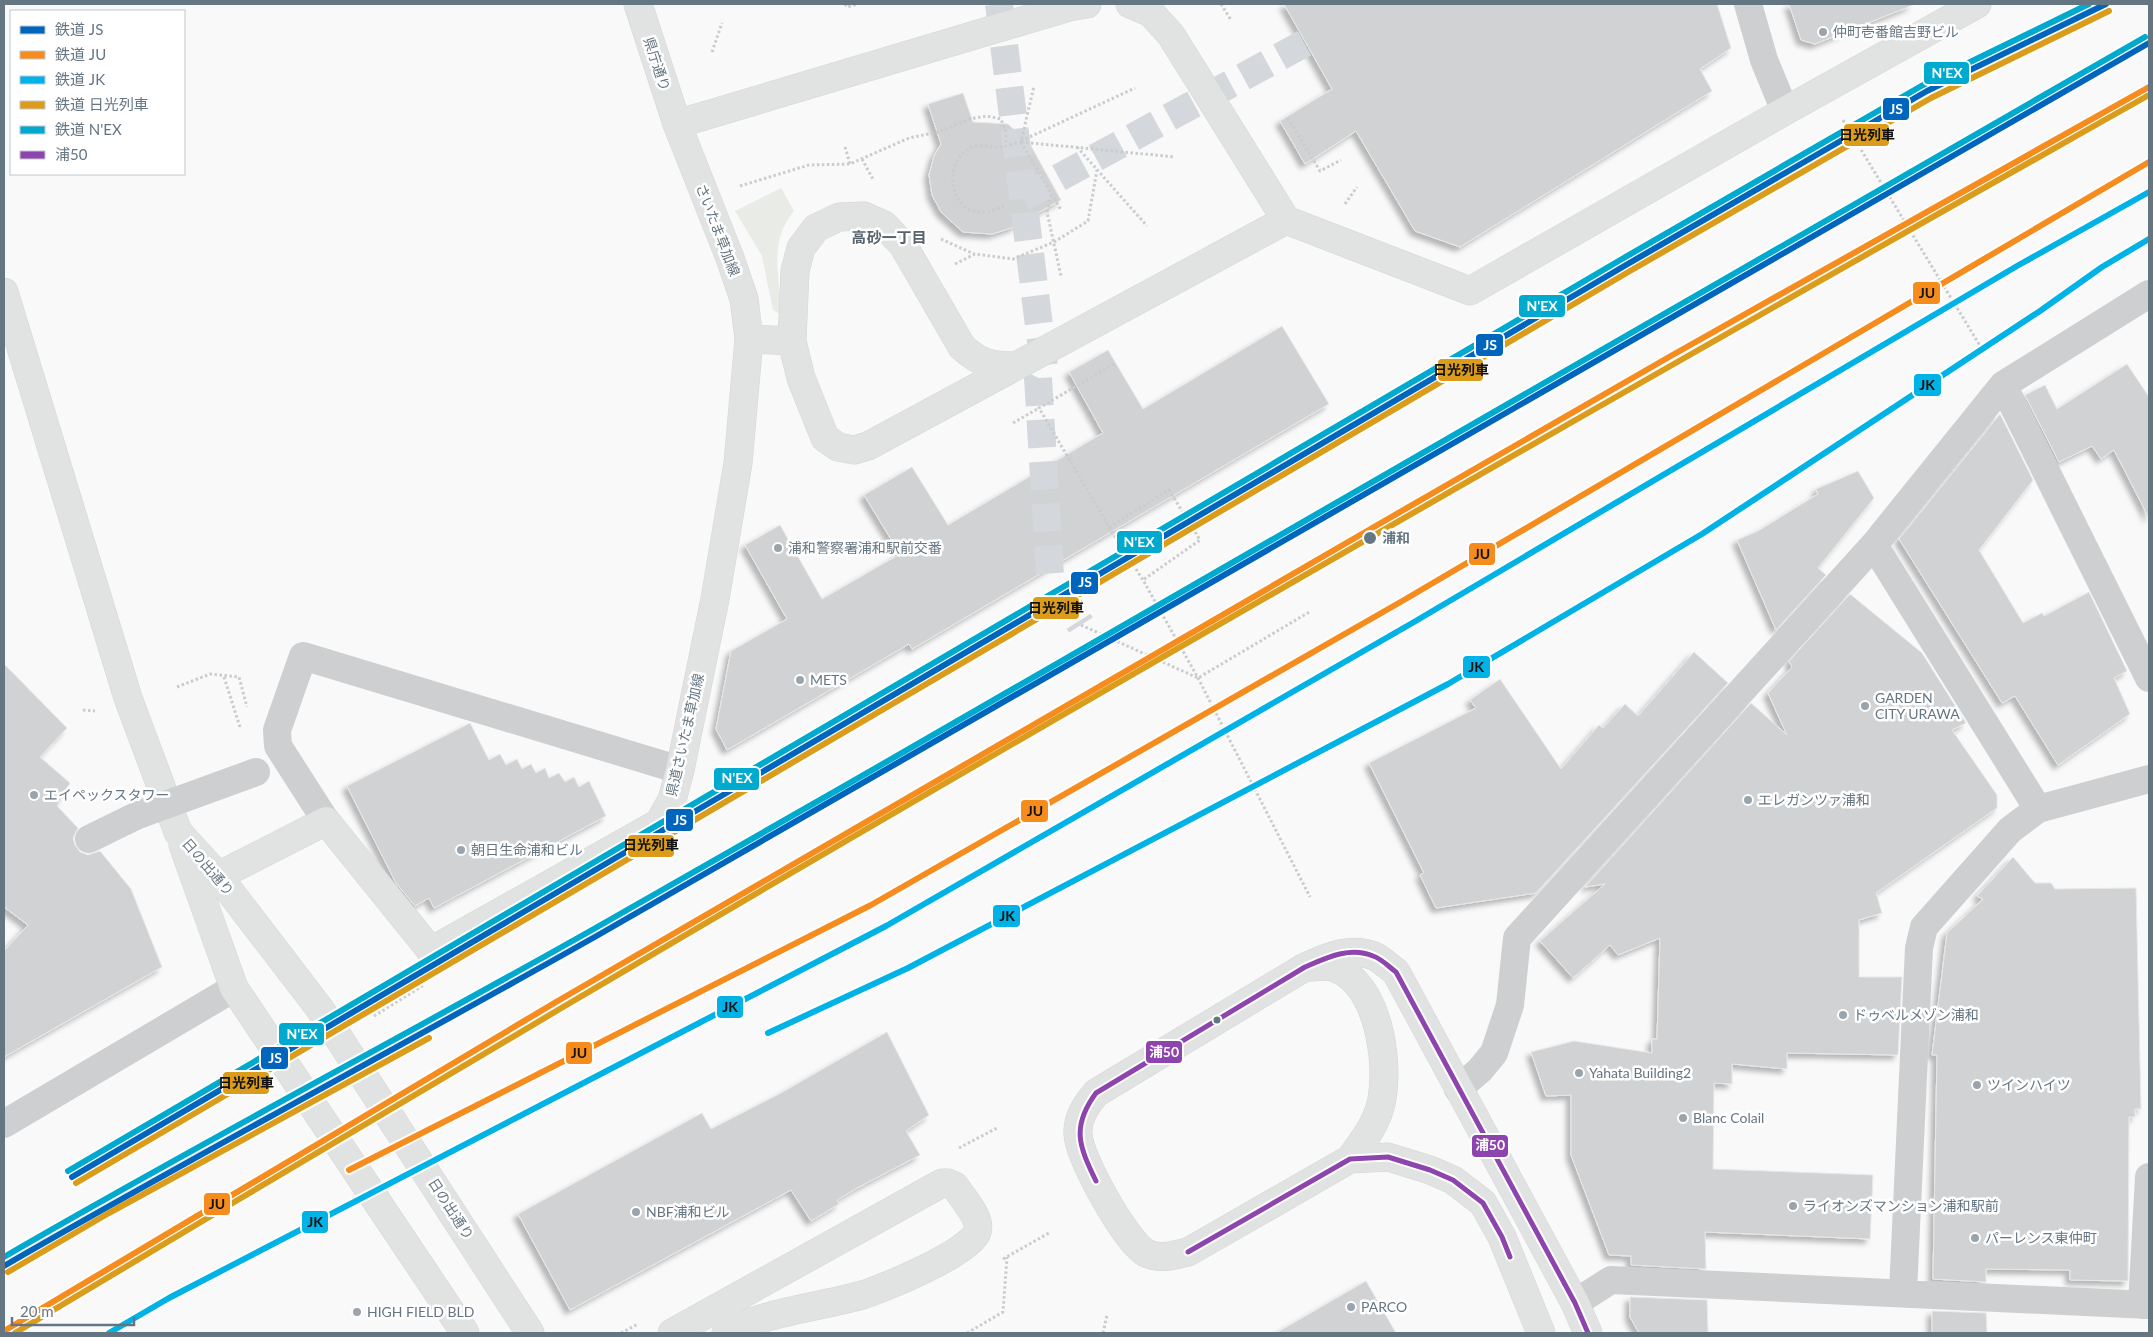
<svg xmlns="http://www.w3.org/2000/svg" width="2153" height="1337" font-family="Lato,'Noto Sans JP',sans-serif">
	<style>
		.green { fill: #e8ebe6 }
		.building { fill: #d0d2d3; stroke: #e8e8e8; filter: url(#shadow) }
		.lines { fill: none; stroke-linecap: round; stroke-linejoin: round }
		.street-tunnel { stroke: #d4d8dc; stroke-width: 28; stroke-dasharray: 28 14; stroke-linecap: butt }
		.secondary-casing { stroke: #d5d6d7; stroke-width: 29 }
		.primary-casing { stroke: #d5d6d7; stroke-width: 29 }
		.path { stroke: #cbcccd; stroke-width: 3; stroke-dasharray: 2.5 2.5; stroke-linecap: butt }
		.street { stroke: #cecfd0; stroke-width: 28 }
		.secondary { stroke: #e1e2e2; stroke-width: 28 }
		.primary { stroke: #e1e2e2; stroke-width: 28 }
		.street-bridge { stroke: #cecfd0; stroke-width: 28 }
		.bus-1-casing { stroke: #fff; stroke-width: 9 }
		.bus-1 { stroke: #8e44ad; stroke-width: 5 }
		.rail-1-casing { stroke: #fff; stroke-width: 10 }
		.rail-2-casing { stroke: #fff; stroke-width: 10 }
		.rail-3-casing { stroke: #fff; stroke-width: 10 }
		.rail-4-casing { stroke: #fff; stroke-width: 10 }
		.rail-5-casing { stroke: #fff; stroke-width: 10 }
		.rail-1 { stroke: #0065bd; stroke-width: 6 }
		.rail-2 { stroke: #f68b1e; stroke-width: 6 }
		.rail-3 { stroke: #00b2e5; stroke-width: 6 }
		.rail-4 { stroke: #da9c1a; stroke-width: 6 }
		.rail-5 { stroke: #00a9ce; stroke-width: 6 }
		.poi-dot { fill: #99a4ac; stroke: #fff; stroke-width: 2 }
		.stop-dot { fill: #657683; stroke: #fff; stroke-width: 2 }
		.labels { text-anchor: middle; stroke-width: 5; stroke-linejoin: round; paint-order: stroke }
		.poi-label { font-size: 14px; fill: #657683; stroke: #fff; text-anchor: start }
		.street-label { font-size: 14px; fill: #657683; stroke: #fff }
		.stop-label { font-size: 14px; font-weight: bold; fill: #657683; stroke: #fff; text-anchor: start }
		.neighbourhood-label { font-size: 15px; font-weight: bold; fill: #57646e; stroke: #fff }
		.line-badge { stroke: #fff; stroke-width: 2 }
		.badge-label { font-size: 14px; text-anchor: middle; font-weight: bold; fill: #fff }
		.pale-badge-label { font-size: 14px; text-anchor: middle; font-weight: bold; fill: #111 }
	</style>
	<defs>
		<filter id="shadow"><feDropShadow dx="-4.5" dy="4.5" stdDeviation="2.5" flood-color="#0004"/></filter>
	</defs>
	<rect width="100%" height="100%" fill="#f9f9f9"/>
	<path class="green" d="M781,188l13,23c-26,31 -14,64 -13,101l-3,1 -5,-3 -11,-54 -27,-45z"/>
	<path class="building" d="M1284,4h433l14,44 -31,21 12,22 -252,156 -45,-16 -59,-100 -51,33 -25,-43 52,-32z
		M1789,4h123l1,1 -98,39 -14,-4z
		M963,93l10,29 35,2 22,20 31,56 -50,28 -19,6 -29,-2 -22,-20 -9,-17 -3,-20 5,-19 7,-12 -13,-40z
		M1282,326l47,78 -417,245 -3,-5 -182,106 -11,-21 15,-78 56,-32 -42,-74 35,-20 42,74 78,-45 -36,-59 48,-28 36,58 155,-92 -34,-61 39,-22 35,59z
		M2127,364l22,33v121l-35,-68 -13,9 -9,-13 -33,16 -34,-67 20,-10 12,24z
		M2000,414l33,66 -54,70 44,73 19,-10 2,3 45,-24 38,79 -13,7 16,36 -72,51 -43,-69 -13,7 -103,-164z
		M1858,471l16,27 -56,70 8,7 -50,55 -39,-90 21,-9 60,-37 -2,-5z
		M1850,594l72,59 44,70 -14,7 45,65v13l-121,85 6,20 -23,7v57h43l-4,78 -111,-2v16l-55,-5v20l-18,-1 -1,86 160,6 -3,64 -165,-7 1,37 -75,-4v-9l-22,-1 -38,-100v-60l-25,1 -15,-44 43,-11 78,12v-14h5l3,-101 -42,17 -8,-10 -37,33 -33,-37 65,-57 -20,3 166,-184 36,32 -19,-42 24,-26 -3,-6z
		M1694,652l34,31 -192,210 -100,15 -16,-33 4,-2 -55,-110 107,-55 -6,-8 30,-21 61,90 38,-44 4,3 22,-24 13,12z
		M4,664l63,64 -27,29 30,26 -13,23 21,22 -5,10 2,7 5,7 8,3 12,-4 31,38 31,78 -158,90v-106l24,-26 -24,-18z
		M470,723l19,37 11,-6 6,11 11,-6 5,10 9,-5 5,9 9,-5 4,10 10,-5 6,9 9,-5 5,10 10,-6 17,35 -172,92 -5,-10 -14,8 -19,-23 -49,-97z
		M2013,857l22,26h16l4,6 81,-1 5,221h-6v8h-6l-1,164 -58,-1v-10l-84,-1v13l-53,-3 4,-224h-5l15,-122 36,-34 -6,-3z
		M887,1032l42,83 -23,16 14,24 -63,33 -20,12 2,4 -28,17 -20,-31 -221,120 -52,-96 184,-101 9,16 70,-36z
		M1366,1281l30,52h-120z
		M1630,1297l77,3 1,33h-69l-9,-16z
		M1932,1311l54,2 1,20h-55z"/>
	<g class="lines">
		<path class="street-tunnel" d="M999,4l45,362 -6,12 12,198 31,49
			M1022,198l283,-155"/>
		<g class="secondary-casing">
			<path id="secondary" d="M677,124l392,-117 18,-3
				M1286,220l184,71 315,-180 192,-107
				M4,292l124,406 50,134
				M749,339l43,2
				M1016,366c-25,0 -35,-2 -54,-19l-59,-102 -19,-20 -20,-9 -25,1 -23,11 -15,20 -6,23 -3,70 9,37 24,60 13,9 16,3 14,-4 418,-226 -115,-185 -20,-22 -21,-9
				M1309,967c7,0 19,-2 26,1 43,16 54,91 47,131 -4,23 -18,41 -32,60
				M672,1333l270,-150h6l7,3c7,12 27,32 22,46 -6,20 -94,57 -115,63 -46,13 -94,16 -136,38
				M1541,1333l-39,-96 -19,-34 -30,-23 -23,-10 -42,-13 -38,2 -162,93c-14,3 -28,8 -42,1 -20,-11 -67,-95 -68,-119 -1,-16 8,-29 18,-41l209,-126c21,-9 45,-21 69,-11 8,4 15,11 22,16l179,331 13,30"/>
		</g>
		<g class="primary-casing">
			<path id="primary" d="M178,832l40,44 102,133 210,324
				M183,845l51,143 231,345
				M218,876l108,-55 105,130 228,-128 13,-23 8,-30 35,-171 23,-136 11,-124 -5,-40 -14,-41 -53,-134 -39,-120"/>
		</g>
		<path class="path" d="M845,4l2,3 11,-3
			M1221,4l10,16
			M712,52l10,-29
			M1288,118l32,53 21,-11
			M1843,120l142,234
			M1021,141l114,-53
			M1021,142l154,15
			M1021,142l40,68
			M845,147l5,17
			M1077,147l70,79
			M862,159l12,22
			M740,186l69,-21 41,-1 59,-26 29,-6 31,-13 18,-3 14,3 5,13v14
			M1051,195l-4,17 14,64
			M1345,204l12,-17
			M1004,206c-5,2 -12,5 -18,6 -37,5 -45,-51 -14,-65 10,-4 20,2 30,0 6,-1 13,-4 19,-5l13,-56
			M941,239l33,15
			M955,264l20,-10 38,5 41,-17 34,-21 9,-51
			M1114,364l-75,44 70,119 34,53 55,98 112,219
			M1013,423l26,-15
			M1109,527l60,-37 31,50 -57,40
			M1081,625l117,53 113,-67
			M224,677l16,50
			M177,687l33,-13 29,3 8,30
			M83,710l12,1
			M361,996l34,-20
			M374,1016l50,-31
			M959,1148l38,-20
			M1003,1259l46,-26
			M621,1333l17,-9
			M967,1333l36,-21 4,-55
			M1103,1333l4,-18"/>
		<path class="street" d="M1748,4l16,56 21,51
			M2003,385l146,293
			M1874,545l164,264
			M326,821l-48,-75 -1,-16 26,-74 377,114
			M1458,1089l22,-19 14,-17 16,-48 7,-67 357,-393 129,-160 146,-91
			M4,1124l230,-136
			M1903,1292l16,-344 5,-21 86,-97 28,-21 111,-30
			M1575,1303l36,-23 538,25
			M2142,1305l7,-128"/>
		<use href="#secondary" class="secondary"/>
		<use href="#primary" class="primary"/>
		<path class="street-bridge" d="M89,839l49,-24 118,-43"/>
		<g class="bus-1-casing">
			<path id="bus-1" d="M1096,1181c-17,-35 -25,-54 0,-88l209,-126c21,-9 45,-21 68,-11 9,3 16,11 23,16l179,331 13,30
				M1188,1252l162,-93 38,-2 42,13 23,10 30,23 19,34 8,20"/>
		</g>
		<use href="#bus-1" class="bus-1"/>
		<g class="rail-1-casing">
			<path id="rail-1" d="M72,1177l1554,-912 301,-174 179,-87
				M4,1266c197,-114 398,-220 596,-332 518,-295 1034,-593 1549,-891"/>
		</g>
		<g class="rail-2-casing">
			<path id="rail-2" d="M349,1170l522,-265 533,-305 745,-438
				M4,1331l552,-329 811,-471 302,-174 480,-270"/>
		</g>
		<g class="rail-3-casing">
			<path id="rail-3" d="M768,1033l140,-65 540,-284 254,-150 338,-223 62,-44 47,-28
				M109,1333l60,-35 717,-372 528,-304 603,-356 132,-74"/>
		</g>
		<g class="rail-4-casing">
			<path id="rail-4" d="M76,1183l1554,-912 301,-173 178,-87
				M8,1272l101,-59 320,-175
				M15,1333c181,-108 361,-216 543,-323 527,-311 1058,-615 1591,-915"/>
		</g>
		<g class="rail-5-casing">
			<path id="rail-5" d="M68,1171l1554,-912 301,-174 166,-81
				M4,1257c196,-114 397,-219 595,-331 517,-294 1032,-592 1546,-889"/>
		</g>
		<use href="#rail-1" class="rail-1"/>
		<use href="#rail-2" class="rail-2"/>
		<use href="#rail-3" class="rail-3"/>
		<use href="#rail-4" class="rail-4"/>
		<use href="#rail-5" class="rail-5"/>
	</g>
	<g class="poi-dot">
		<circle cx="1823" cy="32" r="5"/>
		<circle cx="778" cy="548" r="5"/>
		<circle cx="800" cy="680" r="5"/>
		<circle cx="1865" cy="706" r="5"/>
		<circle cx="34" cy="795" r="5"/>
		<circle cx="1748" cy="800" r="5"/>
		<circle cx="461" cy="850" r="5"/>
		<circle cx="1843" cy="1015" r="5"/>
		<circle cx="1579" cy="1073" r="5"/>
		<circle cx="1977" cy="1085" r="5"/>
		<circle cx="1683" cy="1118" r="5"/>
		<circle cx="1793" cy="1206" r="5"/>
		<circle cx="636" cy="1212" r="5"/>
		<circle cx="1975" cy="1238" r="5"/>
		<circle cx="1351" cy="1307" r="5"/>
		<circle cx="357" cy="1312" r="5"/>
	</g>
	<g class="stop-dot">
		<circle cx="1370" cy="538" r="7"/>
		<circle cx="1217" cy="1020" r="4.5"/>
	</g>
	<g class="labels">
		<g class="poi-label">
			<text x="1833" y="37">仲町壱番館吉野ビル</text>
			<text x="788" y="553">浦和警察署浦和駅前交番</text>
			<text x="810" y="685">METS</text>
			<text x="1875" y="703">GARDEN<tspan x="1875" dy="16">CITY URAWA</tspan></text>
			<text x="44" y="800">エイペックスタワー</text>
			<text x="1758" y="805">エレガンツァ浦和</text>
			<text x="471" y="855">朝日生命浦和ビル</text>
			<text x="1853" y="1020">ドゥベルメゾン浦和</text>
			<text x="1589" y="1078">Yahata Building2</text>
			<text x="1987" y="1090">ツインハイツ</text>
			<text x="1693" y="1123">Blanc Colail</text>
			<text x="1803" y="1211">ライオンズマンション浦和駅前</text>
			<text x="646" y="1217">NBF浦和ビル</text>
			<text x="1985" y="1243">パーレンス東仲町</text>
			<text x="1361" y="1312">PARCO</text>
			<text x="367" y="1317">HIGH FIELD BLD</text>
		</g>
		<g class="street-label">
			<text transform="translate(657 64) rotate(72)" y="5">県庁通り</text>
			<text transform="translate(718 230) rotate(69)" y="5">さいたま草加線</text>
			<text transform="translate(685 735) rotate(-77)" y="5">県道さいたま草加線</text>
			<text transform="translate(208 867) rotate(49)" y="5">日の出通り</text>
			<text transform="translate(451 1209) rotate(57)" y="5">日の出通り</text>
		</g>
		<g class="stop-label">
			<text x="1382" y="543">浦和</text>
		</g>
		<g class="neighbourhood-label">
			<text x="889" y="243">高砂一丁目</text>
		</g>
	</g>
	<g class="line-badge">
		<rect x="1923" y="61" width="47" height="24" rx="5" fill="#00a9ce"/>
		<rect x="1882" y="97" width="28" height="24" rx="5" fill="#0065bd"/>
		<rect x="1843" y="123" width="47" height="24" rx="5" fill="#da9c1a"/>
		<rect x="1912" y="281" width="29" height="24" rx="5" fill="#f68b1e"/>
		<rect x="1518" y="294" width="48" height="24" rx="5" fill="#00a9ce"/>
		<rect x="1475" y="333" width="29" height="24" rx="5" fill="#0065bd"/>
		<rect x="1437" y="358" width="47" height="24" rx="5" fill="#da9c1a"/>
		<rect x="1913" y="373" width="29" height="24" rx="5" fill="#00b2e5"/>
		<rect x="1116" y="530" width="47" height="24" rx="5" fill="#00a9ce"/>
		<rect x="1468" y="542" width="28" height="24" rx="5" fill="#f68b1e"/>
		<rect x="1070" y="571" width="29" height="24" rx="5" fill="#0065bd"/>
		<rect x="1032" y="596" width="48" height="24" rx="5" fill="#da9c1a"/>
		<rect x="1462" y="655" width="29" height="24" rx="5" fill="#00b2e5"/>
		<rect x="713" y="767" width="47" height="24" rx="5" fill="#00a9ce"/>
		<rect x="1020" y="799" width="29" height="24" rx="5" fill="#f68b1e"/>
		<rect x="665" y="808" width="29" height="24" rx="5" fill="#0065bd"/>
		<rect x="627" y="834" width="48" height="24" rx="5" fill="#da9c1a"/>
		<rect x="992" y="904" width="29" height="24" rx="5" fill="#00b2e5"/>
		<rect x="716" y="995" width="28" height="24" rx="5" fill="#00b2e5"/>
		<rect x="278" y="1022" width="47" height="24" rx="5" fill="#00a9ce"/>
		<rect x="1145" y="1040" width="38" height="24" rx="5" fill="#8e44ad"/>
		<rect x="565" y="1041" width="28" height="24" rx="5" fill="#f68b1e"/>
		<rect x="260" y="1046" width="29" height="24" rx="5" fill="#0065bd"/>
		<rect x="222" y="1071" width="48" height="24" rx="5" fill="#da9c1a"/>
		<rect x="1471" y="1134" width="38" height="24" rx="5" fill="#8e44ad"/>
		<rect x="203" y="1192" width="28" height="24" rx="5" fill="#f68b1e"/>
		<rect x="301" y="1210" width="28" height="24" rx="5" fill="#00b2e5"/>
	</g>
	<g class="badge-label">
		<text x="1947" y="78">N'EX</text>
		<text x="1896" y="114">JS</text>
		<text x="1542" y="311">N'EX</text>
		<text x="1490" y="350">JS</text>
		<text x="1139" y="547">N'EX</text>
		<text x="1085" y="587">JS</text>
		<text x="737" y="783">N'EX</text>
		<text x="680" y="825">JS</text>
		<text x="302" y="1039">N'EX</text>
		<text x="1164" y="1057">浦50</text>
		<text x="275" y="1063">JS</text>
		<text x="1490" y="1150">浦50</text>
	</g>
	<g class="pale-badge-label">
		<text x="1867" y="140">日光列車</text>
		<text x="1927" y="298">JU</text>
		<text x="1461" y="375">日光列車</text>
		<text x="1927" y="390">JK</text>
		<text x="1482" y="559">JU</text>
		<text x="1056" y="613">日光列車</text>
		<text x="1476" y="672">JK</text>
		<text x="1035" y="816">JU</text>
		<text x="651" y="850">日光列車</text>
		<text x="1007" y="921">JK</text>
		<text x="730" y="1012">JK</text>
		<text x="579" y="1058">JU</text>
		<text x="246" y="1088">日光列車</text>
		<text x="217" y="1209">JU</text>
		<text x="315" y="1227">JK</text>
	</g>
	<rect width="2153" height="1337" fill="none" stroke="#657683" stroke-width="10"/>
	<rect x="10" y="10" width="175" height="165" fill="#ffffff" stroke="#c1c8cd"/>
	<rect x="20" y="26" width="25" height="8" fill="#0065bd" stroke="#c1c8cd"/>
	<text x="55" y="35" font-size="15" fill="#657683">鉄道 JS</text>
	<rect x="20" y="51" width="25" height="8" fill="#f68b1e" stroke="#c1c8cd"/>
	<text x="55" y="60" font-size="15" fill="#657683">鉄道 JU</text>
	<rect x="20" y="76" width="25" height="8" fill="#00b2e5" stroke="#c1c8cd"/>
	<text x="55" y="85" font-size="15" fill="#657683">鉄道 JK</text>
	<rect x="20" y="101" width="25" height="8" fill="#da9c1a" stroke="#c1c8cd"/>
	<text x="55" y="110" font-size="15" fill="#657683">鉄道 日光列車</text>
	<rect x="20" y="126" width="25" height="8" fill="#00a9ce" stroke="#c1c8cd"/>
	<text x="55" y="135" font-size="15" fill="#657683">鉄道 N'EX</text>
	<rect x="20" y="151" width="25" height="8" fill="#8e44ad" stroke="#c1c8cd"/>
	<text x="55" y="160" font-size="15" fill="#657683">浦50</text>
	<path d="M12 1317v8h122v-8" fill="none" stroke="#657683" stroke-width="2.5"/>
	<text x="20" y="1317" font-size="15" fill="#657683" stroke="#ffffff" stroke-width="4" paint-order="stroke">20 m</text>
</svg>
